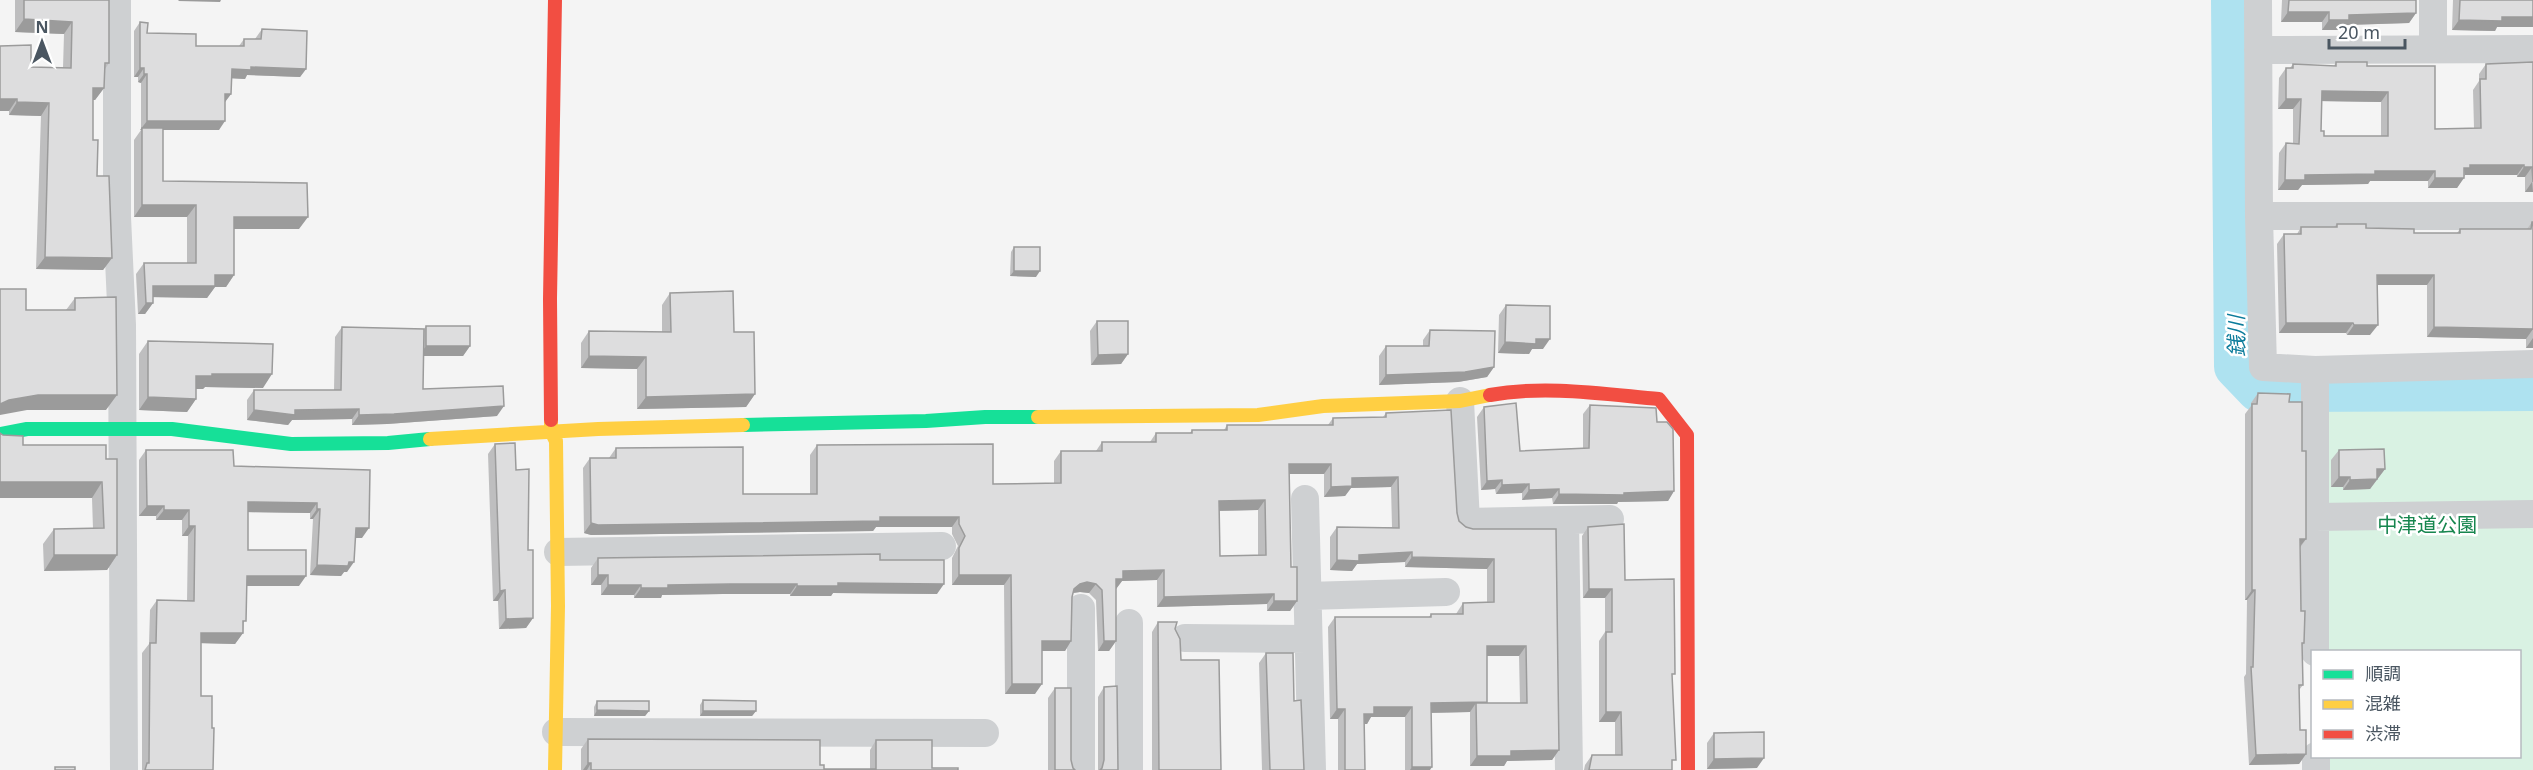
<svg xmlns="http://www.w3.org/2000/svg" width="2533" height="770" font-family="'Noto Sans','Noto Sans JP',sans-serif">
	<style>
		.green { fill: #d9f2e3 }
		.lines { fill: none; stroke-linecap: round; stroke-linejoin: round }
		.river { stroke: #aee2f0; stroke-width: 46 }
		.street { stroke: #ced0d2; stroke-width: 28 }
		.fast { stroke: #16e098; stroke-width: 14 }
		.slow { stroke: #ffcf43; stroke-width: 14 }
		.jam { stroke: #f24e42; stroke-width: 14 }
		.wall { fill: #bebebf; fill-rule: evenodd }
		.shaded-wall { fill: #9b9b9b }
		.building { fill: #ddddde; stroke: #9b9b9b; stroke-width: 1.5; fill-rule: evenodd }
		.labels { text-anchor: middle; stroke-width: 5; stroke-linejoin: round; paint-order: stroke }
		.park-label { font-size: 20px; fill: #17864f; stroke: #fff }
		.water-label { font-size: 21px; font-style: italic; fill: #0c7c9b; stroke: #fff }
	</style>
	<rect width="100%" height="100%" fill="#f4f4f4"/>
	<path class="green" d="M2533,396v374h-209v-13l196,-1v-104l-197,-1 -3,-252z"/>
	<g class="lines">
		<path class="river" d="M2234,0l3,366 22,23 274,-1"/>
		<path class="street" d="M117,0v217l5,108 2,445
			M2258,0l1,216 4,151 52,3 218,-6
			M2433,0v47
			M2258,50l275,-1
			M2259,216h274
			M2315,370v282
			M1460,401l6,121 144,-3
			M1305,499l7,271
			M2315,517l218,-3
			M1565,520l4,250
			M558,552l384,-6
			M1307,596l139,-4
			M1129,623v147
			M1185,638l123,1
			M556,732l429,1
			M2316,756v14
			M1081,770v-162"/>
		<path class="fast" d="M743,425l183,-4 59,-4h53
			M0,434l27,-5h145l119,15 97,-1 42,-4"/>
		<path class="slow" d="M1038,417l220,-2 65,-9 137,-5 30,-6
			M551,420v11l5,10 2,165 -3,164
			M430,439l168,-10 145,-4"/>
		<path class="jam" d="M1490,395c55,-10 113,-1 169,4l28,36 1,335
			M551,420l-1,-121 5,-299"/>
	</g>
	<path class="wall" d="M15,0h94v63l-4,6 -1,19 -9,12h-2v40l4,36 15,82 -9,12 -67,-1 5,-153 -32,-1v-4h-9v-65l31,21 32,1 1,-34 -49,-2z
		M2282,0h134v13l-7,10 -63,2 -4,5h-20v-8h-41z
		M2453,0h80v27h-36l-2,4 -43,-1z
		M140,22l7,11 49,13h43l5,-7h11l7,-10 44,40 -6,8 -53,-2 -2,4 -14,-1v16l-6,8 -6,28h-56v51l136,48h-65v46l-8,12h-11l-8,11 -54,-1v6l-8,11h-7l-2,-40 8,-11h43v-46h-53v-77l7,-10v-47l-3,-1v-5h-4v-46z
		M2336,62l31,4 68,63 39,-1 -1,-38 6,-9v-7l7,-10 47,-2v130h-8v-15h-8v-2h-52l-8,13h-29v-7h-58l-2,3 -66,1 -4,5h-20l1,-37 7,-10 7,1v-35h-15l1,-31 7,-10h4l3,-4 41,2zM2322,101l59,1v34h-57l-3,-5z
		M2532,222h1v126h-7v-9l-99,-2v-52h-50l-7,50h-23l-1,-2h-67l-2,-89 7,-10h13l4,-7h33l3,-3 77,9h43l3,-4h67z
		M1014,247l22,30 -26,-1 1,-24z
		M670,293l64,39 21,62 -9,13 -109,2v-40l-56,-1v-25l8,-12 73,1v-27z
		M75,298l31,112h-79l-1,-100h40z
		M1506,305l37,44h-11l-3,5 -31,-1 1,-38z
		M1097,321l31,33 -7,10 -30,1 -1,-34z
		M426,326l44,20 -7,10h-40v33l74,27 -110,8 -35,1v-6l-60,1 -4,5 -41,-5v-20l7,-10h80l1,-53 7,-10 82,2z
		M1430,330l64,37 -7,10 -29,5 -79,3v-29l7,-10h37v-6z
		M148,341l115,47 -58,-1 -2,2h-7v10l-9,13 -48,-2v-56z
		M2258,393l31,9 13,49 4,88 -6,9 1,63 3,32 -2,3 1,39 -4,5 1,40 6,24 -7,10 -50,1 -5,-88 2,-3 1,-74h-2v-186l6,-8v-3z
		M1590,405l67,17 17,69 -6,10 -50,1 -1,2h-64l-1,-6 -30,2v-7l-26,1 -1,-5 -14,1 -4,-73 7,-10 36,44 63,-3v-34z
		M1386,413l71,100 2,8 7,6 7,2h83l3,221 -7,10 -45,1 -3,5h-34v-54l-39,1 -1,57h-25v-53h-34l-4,7h-3l1,46h-27v-51h-8l-2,-92 7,-10h94l2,-3h25l7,-11h24v-34l-82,-2v-5l-48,2 -5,7 -22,-1v-33l7,-10h55l-1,-40 -40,1 -6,8 -21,1v-23h-35l2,93 6,34 -7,10h-23v-7l-110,3v-27l-35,1 -6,8v52l-7,10h-11l-2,-51 -7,-7 -9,-1 -7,1 -1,4 -1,44 -6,10h-23l-7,43h-30l-1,-109h-52v-27l6,-12 -6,-12v-7h-76l-3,4 -282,4 -7,-2 -1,-65 7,-10h19l7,-10 127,46h67v-39l7,-10 176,39 61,-1v-22l7,-10h35l6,-9h48l6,-9h34l2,-3h32l3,-5h101l5,-7 50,-1zM1258,510v45l-38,1 -1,-45zM1487,656h32l1,47h-33z
		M3,435l20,10 83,14 11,96 -10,15 -63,1 -1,-27 11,-15h39l-1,-31h-92z
		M495,444l21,26 12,80 5,68 -7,10 -27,1 -1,-28h-5l-5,-147z
		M146,450l88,16 136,4 -8,68h-7l-8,34h-3l-3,4 -31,-1 3,-56h-3v-6l-62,-1v38l51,36h-52l-4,47 -8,11 -34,-1v53l11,32 1,42h-71v-117l7,-9 1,-34 7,-10 30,1 1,-65h-6v-16h-26v-4h-17v-56z
		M2339,450l46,19 -15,20 -27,1v-3h-12v-27z
		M1588,527l37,53 47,97v93h-88l1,-5 7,-10h23v-33h-16v-81l6,-9v-34h-22l-1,-62z
		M598,558l282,2 57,34 -104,-1 -2,3h-41v-2h-67l-61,1 -1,3h-27v-3h-33v-10h-10v-17z
		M1158,622l17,7 6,31 40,110h-69v-138z
		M1266,653l28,48 10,69h-42l-3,-107z
		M1104,687l14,83h-20v-73z
		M1055,688l16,72 2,8 2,2h-27v-72z
		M703,700l53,11 -4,5h-52v-11z
		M597,701l52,10 -4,5h-51v-9z
		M1714,733l43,35 -50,1v-26z
		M588,739l232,26 4,4h46v-19l6,-10 56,28 26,2h-377v-21z"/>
	<path class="shaded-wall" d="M179,0h42l-1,2 -42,-1z
		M2288,12h41l-7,10h-41z
		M2416,13l-7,10 -63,2 -4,5h-20l7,-10 20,-5z
		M2502,17h31v10h-36l-2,4 -43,-1 7,-10z
		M24,19l48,3 -8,12 -49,-2z
		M251,67l55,2 -6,8 -53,-2 -2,4 -20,-1 7,-9z
		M140,68h4l-6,9h-4z
		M144,74h3l-6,9 -3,-1z
		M93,88h11l-9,12h-11z
		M2322,91l66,1 -7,10 -66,-1z
		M225,94h6l-6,8z
		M0,99h17l-8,12h-9z
		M2286,99h15l-8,10h-15z
		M17,102l32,1 -8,13 -32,-1z
		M147,121h78l-6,9h-79z
		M2470,165h54l-7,10h-52l-1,-7z
		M2524,167h8l-7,10h-8z
		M2375,171h60l-7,10h-58l-2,3 -66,1 -4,5h-20l7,-10 20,-5z
		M2435,178h29l-7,10h-29z
		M2532,182l1,10h-8z
		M142,205h54l-9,12h-53z
		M234,217h74l-9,12h-73z
		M45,257l67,1 -9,12 -67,-1z
		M1014,271h26l-4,6 -26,-1z
		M215,275h19l-8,12h-11l-8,11 -61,-1 7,-11z
		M2377,275h57l-7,10h-57z
		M146,303h7l-8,11h-7z
		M2286,323h67l-7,10h-67z
		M2354,325h24l-8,10h-23z
		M2434,327l99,2 -7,10 -99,-2z
		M2533,338v10h-7z
		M1536,339h14l-7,10h-11l-3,5 -31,-1 7,-11z
		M426,346h44l-7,10h-44z
		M1128,354l-7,10 -30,1 7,-10z
		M589,356l57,1 -9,12 -56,-1z
		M1494,367l-7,10 -29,5 -79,3 7,-10z
		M212,374h60l-9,14 -58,-1 -2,2h-16l9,-13z
		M755,394l-9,13 -109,2 9,-12z
		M38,395h79l-11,15h-79l-27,5v-11l9,-4z
		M148,397l48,2 -9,13 -48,-2z
		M504,406l-7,10 -110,8 -35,1 7,-10z
		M359,409l-7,10 -60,1 -4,5 -41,-5 7,-10z
		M1289,464h42l-7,10h-42z
		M2377,469h8l-15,20 -27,1 7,-10z
		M1398,477l-7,10 -40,1 -6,8 -21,1 7,-10 21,-9z
		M2339,477h11l-7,10h-12z
		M1502,480l-7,9 -14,1 6,-9z
		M0,482h102l-10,16h-92z
		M1529,484l-7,9 -26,1 6,-9z
		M1559,489l-7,9 -30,2 7,-10z
		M1674,491l-6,10 -50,1 -1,2h-64l6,-10z
		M1265,500l-7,10 -46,1 7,-10z
		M248,502l69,1 -7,10 -69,-1z
		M147,506h17l-8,10h-17z
		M317,509h3l-7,10h-3z
		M164,510h25l-7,10h-26z
		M880,517h79l-7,10h-76l-3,4 -282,4 -7,-2 7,-10z
		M189,526h6l-7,10h-6z
		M356,528h13l-7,10h-13z
		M2300,539h6l-8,10z
		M1412,552l-7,10 -48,2 -5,7 -22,-1 7,-10 22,-5z
		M54,555h63l-10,15 -63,1z
		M1412,557l82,2 -7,10 -82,-2z
		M349,562h5l-7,10h-3l-3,4 -31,-1 7,-10z
		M1164,570l-7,10 -35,1 -6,8h-7l14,-18z
		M598,575h10l-7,10h-10z
		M959,575h52l-7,10h-52z
		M247,576h59l-7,10h-59z
		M1087,582l9,2 -7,9 -9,-1 -7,1 -6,6 7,-10 6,-5z
		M838,583l106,1 -7,10 -104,-1 -2,3h-41l7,-10z
		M730,584h67l-7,10h-67l-61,1 -1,3h-27l7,-10 27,-3z
		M608,585h33l-7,10h-33z
		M1589,589h23l-7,9h-22z
		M505,590l-7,11h-5l7,-10z
		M2252,590h3l-8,10h-2z
		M1274,594l-7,10 -110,3 7,-10z
		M1274,601h23l-7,10h-23z
		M533,618l-7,10 -27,1 7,-10z
		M201,633h42l-8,11 -41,-1z
		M1042,641h29l-6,10h-30z
		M1104,641h12l-7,10h-11z
		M1487,646h39l-7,10h-39z
		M1012,684h30l-7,10h-30z
		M1487,702l-11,1 -6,9 -46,1 7,-10z
		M1374,707h38l-7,10h-34l-4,7h-10l7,-10z
		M1337,709h8l-7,10h-8z
		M597,710l52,1 -4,5h-51z
		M703,711h53l-4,5h-52z
		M1606,712h15l-6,10h-16z
		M1559,750l-7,10 -45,1 -3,5h-34l7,-10 34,-5z
		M2306,754l-7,10 -50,1 7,-10z
		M1764,758l-7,10 -50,1 7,-10z
		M588,763h3l-4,7h-4z
		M1412,767h20l-2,3h-20z"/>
	<path class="building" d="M24,0h85v63h-4l-1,25h-11v52h5l-1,36h12l3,82 -67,-1 4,-154 -32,-1v-3h-17v-53l31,-1v22l40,1 1,-46 -48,-3z
		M2289,0h127v13l-67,2v5h-20v-8h-41z
		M2460,0h73v17h-31v4l-43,-1z
		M140,22l8,1 -1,10 49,1v12h48v-7h17l1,-10 45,2 -1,38 -55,-2v3l-19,-1 -1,25h-6v27h-78v-47h-3v-6h-4z
		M2336,62h31v4h68v63l46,-1 -1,-49h6v-15l47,-2v120l-1,-15h-8v-2h-54v3h-6v10h-29v-7h-60v3l-70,1v5h-20l1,-37 13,1 2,-45h-15v-31h7v-4l43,2zM2322,91l66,1v44h-64v-5h-3z
		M142,128h21v53l144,2 1,34h-74v58h-19v11h-62v17h-7l-2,-40h52v-58h-54z
		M2532,222h1v107l-99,-2v-52h-57l1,50h-24l-1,-2h-67l-2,-89h17v-7h36v-3h29v4l48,1v4h46v-4h71z
		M1014,247h26v24h-26z
		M0,289h26v21h49v-12l41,-1 1,98h-79l-29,5 -9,4z
		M733,291l1,41h20l1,62 -109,3v-40l-57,-1v-25l82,1 -1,-39z
		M1506,305l44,1v33h-14v5l-31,-2z
		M1097,321h31v33l-30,1z
		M426,326h44v20h-44z
		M342,327l82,2 -1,60 80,-3 1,20 -110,8 -35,1v-6l-64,1v5l-41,-5v-20h87z
		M1430,330l65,1 -1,36 -29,5 -79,3v-29h43z
		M148,341l125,3 -1,30h-60v2h-16v23l-48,-2z
		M2258,393l32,1 -1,8h13v49h4v88h-6l1,72h4l-1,32h-2l1,42h-4l1,45h6v24l-50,1 -5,-88h2l2,-77h-3v-186h5z
		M1516,403l4,48 69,-3 1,-43 66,3 1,14h10l6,7 1,62 -50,2v2l-65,-1v-5l-30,1v-6l-27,1v-5l-15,1 -3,-74z
		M1451,410l6,103 2,8 7,6 7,2h83l3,221 -48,1v5h-34l-1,-53h51l-1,-57h-39v56l-56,1 1,64h-20v-60h-38v7h-10l1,56h-20v-61h-8l-2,-92h96v-3h32v-11l31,-1v-43l-82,-2v-5l-53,3v6l-22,-1v-33l62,1 -1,-51 -46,1v8l-21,1v-23h-42l2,103h6v34h-23v-7l-110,3v-27l-41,1v8h-7v62h-12l-2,-51 -6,-6 -9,-2 -7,2 -6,5 -2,8 -1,44h-29v43h-30l-1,-109h-52v-27l6,-12 -6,-12v-7h-79v4l-282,4 -7,-2 -1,-65h26v-10l127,-1v47h74v-49l176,-1v40l68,-1v-32h41v-9h54v-9h36v-3h35v-5h106v-7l53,-1v-4zM1265,500l1,55 -46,1 -1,-55z
		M0,433l3,2 20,1v9h83v14h11v96h-63v-26l50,-1 -2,-46h-102z
		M515,443l1,27 13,-1 -1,81h5v68l-27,1 -1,-29 -5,1 -5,-147z
		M2384,449l1,20h-8v10l-27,1v-3h-11v-27z
		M146,450h87l1,16 136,4 -1,58h-13l-2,34h-5l-1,4 -31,-1 3,-56h-3v-6l-69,-1v48h58v26h-59l-1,45h-3v12h-42v63h11v32h2l-1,42h-68l2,-7h2l1,-120h6l1,-43 37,1 1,-75h-6v-16h-25v-4h-17z
		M1624,524l1,56 49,-1 1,95h-3l4,86h-4v10h-83l3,-15h30l-1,-43h-15v-80h6v-43h-23l-1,-62z
		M880,554v6h64v24l-106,-1v3h-41v-2h-67l-62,1v3h-27v-3h-33v-10h-10v-17z
		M1158,622h19l-2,7 5,10 1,21h38l2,110h-62z
		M1266,653h27l1,48 7,-1 3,70h-34z
		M1117,686l1,84h-18l2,-2 2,-8v-73z
		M1055,688h16v72l2,8 2,2h-20z
		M703,700l53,1v10h-53z
		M597,701h52v10l-52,-1z
		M1764,732v26l-50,1v-26z
		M588,739l232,1v25h4v4h52v-29h56v28h26v2h-367v-7h-3z
		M55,767h20v3h-20z"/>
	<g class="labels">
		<g class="park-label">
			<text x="2427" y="532">中津道公園</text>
		</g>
		<g class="water-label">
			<text transform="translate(2237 336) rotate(-91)" y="7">銭川</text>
		</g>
	</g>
	<rect x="2311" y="650" width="210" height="108" fill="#ffffff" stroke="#b7bbc0" stroke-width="1.5"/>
	<rect x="2323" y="670" width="30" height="9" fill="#16e098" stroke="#b7bbc0" stroke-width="1.5"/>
	<text x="2365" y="680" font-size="18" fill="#4a5661">順調</text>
	<rect x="2323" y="700" width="30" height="9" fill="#ffcf43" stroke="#b7bbc0" stroke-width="1.5"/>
	<text x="2365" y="710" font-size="18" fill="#4a5661">混雑</text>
	<rect x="2323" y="730" width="30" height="9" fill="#f24e42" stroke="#b7bbc0" stroke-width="1.5"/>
	<text x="2365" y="740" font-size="18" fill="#4a5661">渋滞</text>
	<g transform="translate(42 42)" stroke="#ffffff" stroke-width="4.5" paint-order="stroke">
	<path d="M0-4.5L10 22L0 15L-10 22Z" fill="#4a5661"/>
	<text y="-9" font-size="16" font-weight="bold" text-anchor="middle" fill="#4a5661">N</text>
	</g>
	<path d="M2329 39v9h76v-9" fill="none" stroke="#4a5661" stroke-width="3"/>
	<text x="2338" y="39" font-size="18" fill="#4a5661" stroke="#ffffff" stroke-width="4.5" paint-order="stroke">20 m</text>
</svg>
